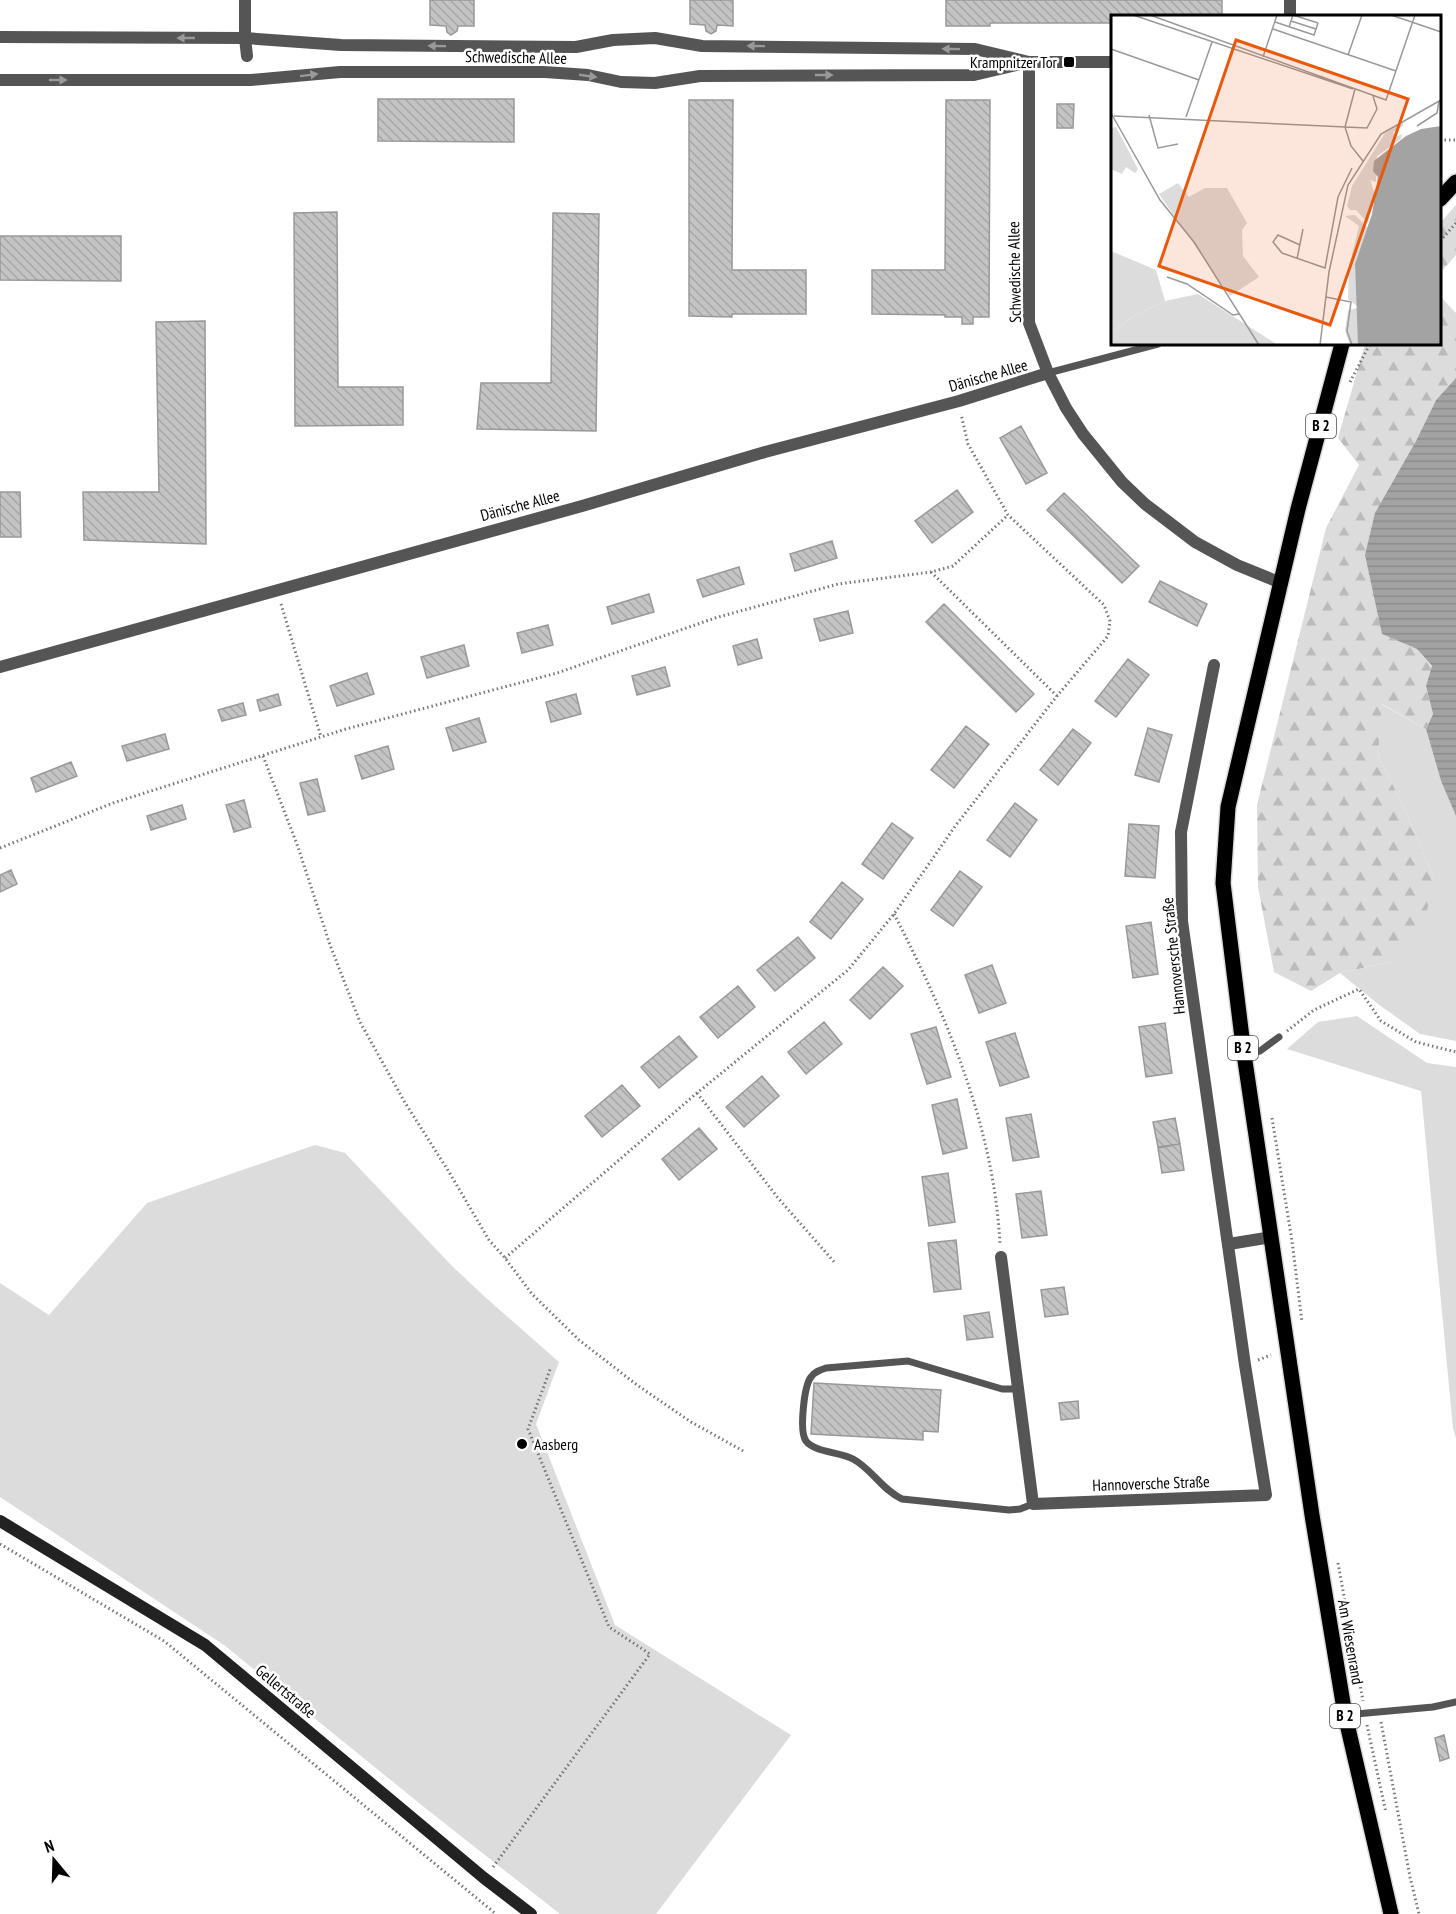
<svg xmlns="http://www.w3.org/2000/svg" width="1456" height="1914" font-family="'PT Sans Narrow',sans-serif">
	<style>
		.grass { fill: #dcdcdc }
		.forest { fill: url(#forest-firs) }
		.water { fill: url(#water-rules) }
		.building { fill: url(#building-back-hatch); stroke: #999; stroke-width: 1.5 }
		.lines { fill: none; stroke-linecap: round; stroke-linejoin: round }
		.primary-casing { stroke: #dbdbdb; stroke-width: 18 }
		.path { stroke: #777; stroke-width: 3; stroke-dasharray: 1.5 3; stroke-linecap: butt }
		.lane { stroke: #555; stroke-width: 7 }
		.street { stroke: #555; stroke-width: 12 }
		.secondary { stroke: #222; stroke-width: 12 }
		.primary { stroke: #000; stroke-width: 15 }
		.oneway { fill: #999 }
		.poi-dot { fill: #000; stroke: #fff; stroke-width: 2 }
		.labels { text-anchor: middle; stroke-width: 5; stroke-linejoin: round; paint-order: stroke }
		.shield { fill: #fff; stroke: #4c4c4c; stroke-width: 1.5 }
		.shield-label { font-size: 15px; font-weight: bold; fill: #000 }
		.street-label { font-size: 16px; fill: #000; stroke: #fff }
		.poi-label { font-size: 16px; fill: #000; stroke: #fff; text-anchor: end }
		.inset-road { fill: none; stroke: #999; stroke-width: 1.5 }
		.view { fill: #e8590c; fill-opacity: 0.15; stroke: #e8590c; stroke-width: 3 }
		.inset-edge { fill: none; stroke: #000; stroke-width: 3 }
	</style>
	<defs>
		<pattern id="forest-firs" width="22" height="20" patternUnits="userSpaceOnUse" patternTransform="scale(1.5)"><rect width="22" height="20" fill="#dcdcdc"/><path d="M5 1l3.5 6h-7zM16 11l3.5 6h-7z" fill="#bbb"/></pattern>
		<pattern id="water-rules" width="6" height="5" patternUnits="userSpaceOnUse" patternTransform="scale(1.5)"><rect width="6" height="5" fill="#a3a3a3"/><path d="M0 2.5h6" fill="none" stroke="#8b8b8b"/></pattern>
		<pattern id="building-back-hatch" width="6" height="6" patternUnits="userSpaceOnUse" patternTransform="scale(1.5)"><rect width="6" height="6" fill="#c4c4c4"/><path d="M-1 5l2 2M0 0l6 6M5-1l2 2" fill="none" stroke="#a7a7a7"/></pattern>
	</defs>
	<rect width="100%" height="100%" fill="#fff"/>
	<path class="grass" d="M1381,704l45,25 15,52 15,35v225l-36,-7 -42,-30 -38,-31 51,-11 44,-81 -32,-76 -25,-49z
		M1357,1016l70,47 29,4v371l-3,-10 -32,-337 -134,-42 31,-27z
		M315,1145l30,8 107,113 33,31 74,65 -23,62 79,201 176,110 -135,179h-96l-136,-107 -200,-162 -224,-148v-214l49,32 98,-112z"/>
	<path class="forest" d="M1456,205v50l-16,18v-50z
		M1440,296l16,17v65l-20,22 -20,41 -34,193 35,15 15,18 -6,19 7,28 -7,15 -44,-25 -4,52 25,49 32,76 -12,44 -32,37 -51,11 -29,18 -37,-19 -16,-85 -1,-82 69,-277 33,-63 -21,-27 27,-94h75z"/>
	<path class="water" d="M1456,378v438l-15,-35 -15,-52 7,-15 -7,-28 6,-20 -15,-17 -35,-15 -17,-79 10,-42 41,-72 20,-41z"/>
	<path class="building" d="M430,0h44v26h-16l-1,5 -6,4 -4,-3 -1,-6 -16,-1z
		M690,0h43v26l-16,-1 -1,6 -5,3 -5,-3 -1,-6 -15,-1z
		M946,0h276v16h-110v7h-122v3h-44z
		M378,99h136v43l-136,-1z
		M689,100h44l-1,170h74v44h-74v3l-43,-1z
		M946,100h44l-1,217h-16v7h-11v-7h-17v-2l-73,-1v-44h73z
		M1057,104h17l-1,24h-16z
		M337,212l1,175h65v38l-108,1 -1,-213z
		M553,213l46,1 -3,217 -119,-2 4,-46h70z
		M0,236h121v45l-121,-1z
		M205,321l1,223 -122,-4 -1,-48h76l-3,-170z
		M1021,426l26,47 -21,11 -26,-46z
		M957,490l16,22 -41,31 -17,-22z
		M0,492h20l1,45h-21z
		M1064,493l75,73 -17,17 -75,-73z
		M832,541l5,17 -42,13 -5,-17z
		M739,567l5,17 -41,13 -6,-17z
		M1160,581l47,23 -10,22 -48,-24z
		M649,594l5,18 -42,12 -5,-17z
		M944,604l90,90 -18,18 -90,-90z
		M848,611l5,22 -33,8 -6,-22z
		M548,625l5,20 -31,8 -5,-20z
		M757,639l5,19 -24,7 -5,-19z
		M464,645l5,21 -42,12 -6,-21z
		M1128,659l21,16 -33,42 -21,-16z
		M665,667l5,19 -33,9 -5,-19z
		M367,673l7,21 -37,12 -7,-20z
		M278,694l3,11 -21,6 -3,-11z
		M576,694l5,20 -30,8 -5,-20z
		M243,703l3,12 -24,6 -4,-11z
		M479,718l7,24 -33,9 -7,-23z
		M966,726l23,18 -35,44 -23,-18z
		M1148,728l24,7 -13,47 -24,-7z
		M1073,729l18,14 -33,42 -18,-15z
		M165,734l4,15 -42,12 -5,-15z
		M388,746l6,23 -32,10 -7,-23z
		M71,762l6,14 -41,16 -5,-14z
		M317,779l8,32 -17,4 -8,-32z
		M244,800l7,27 -17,5 -8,-27z
		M1015,803l22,17 -27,37 -23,-17z
		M182,805l4,14 -35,11 -4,-14z
		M892,823l21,15 -30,41 -21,-15z
		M1129,824l30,2 -4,52 -30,-2z
		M11,870l6,14 -17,8v-17z
		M960,871l22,16 -29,39 -22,-16z
		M842,882l21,17 -32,40 -21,-17z
		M1151,922l7,52 -25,4 -7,-52z
		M798,937l17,21 -40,33 -18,-21z
		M992,965l14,38 -27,10 -14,-38z
		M883,967l20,19 -33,33 -20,-19z
		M738,986l17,21 -37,31 -18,-21z
		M824,1022l18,22 -36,30 -18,-22z
		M1165,1023l7,50 -26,4 -7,-50z
		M936,1027l15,50 -24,7 -16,-50z
		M1015,1033l14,44 -29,9 -14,-44z
		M679,1036l18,21 -38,31 -18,-21z
		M762,1076l17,20 -35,31 -18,-20z
		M622,1085l18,21 -38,31 -17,-21z
		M957,1099l10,49 -24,6 -11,-49z
		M1031,1114l8,43 -26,4 -7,-43z
		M1175,1118l5,26 -22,3 -5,-25z
		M699,1128l18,21 -38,31 -17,-21z
		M1180,1144l4,26 -22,3 -4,-25z
		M948,1173l7,49 -26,4 -7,-49z
		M1041,1191l6,44 -25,3 -6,-44z
		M956,1240l5,49 -27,3 -6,-49z
		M1064,1287l4,27 -23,3 -4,-27z
		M989,1312l4,25 -26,3 -3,-24z
		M814,1383l127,7 -3,42 -15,-1v9l-112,-6z
		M1078,1401l1,17 -18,2 -2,-17z
		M1444,1735l5,23 -9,3 -5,-23z"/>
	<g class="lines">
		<g class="primary-casing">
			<path id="primary" d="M1440,199l16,-17
				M1342,344l-44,165 -70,298 -5,76 21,171 68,461 33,200 46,199"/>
		</g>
		<path class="path" d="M1440,140h16
			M1440,241l16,-18
			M1350,382l20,-38
			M931,572l126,124
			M281,604l40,133
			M263,756l35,91 32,98 30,77 44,79 45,71 40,68 16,18 27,36 47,46 58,45 54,37 54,30
			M0,848l113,-45 233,-74 211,-56 158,-55 123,-34 93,-12 22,-6 55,-51
			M894,914c53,102 100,214 106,330
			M1287,1031l27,-21 45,-21 22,32 35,21 40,10
			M697,1093l81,105 58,66
			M1272,1118l20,123 10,81
			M505,1258l192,-165 151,-123 46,-56 62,-89 101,-129 51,-60 2,-15 -6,-16 -96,-90 -40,-71 -7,-30
			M1258,1360l13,-5
			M0,1544l164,97 332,273
			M1338,1563l25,138
			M1381,1722l29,155 9,37
			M1367,1725l19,88
			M493,1867l157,-213 -41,-27 -81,-198 23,-62"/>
		<path class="lane" d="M1048,373l110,-29
			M1244,1054l16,-3 19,-14
			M1018,1389h-16l-94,-28 -82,7c-6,2 -12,4 -15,9 -7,9 -12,55 -5,64 8,11 34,11 47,18 19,10 29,31 49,40l107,11 11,-1 13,-5
			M1345,1715l88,-8 23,-5"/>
		<path class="street" d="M245,0v38l2,18
			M1290,16v-16
			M0,37l245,1 96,7 235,2 37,-7 42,-2 47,8 273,3 54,13h83
			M1029,62v261l19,50 18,35 17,26 39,48 23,22 50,38 42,23 44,18
			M0,80h251l89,-8h205l43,3 33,7 34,1 45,-7 274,-1 51,-12
			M0,667l582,-161 183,-54 194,-51 89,-28
			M1229,1244l43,-7
			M1001,1257l32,247 233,-9 -21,-130 -63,-444 -1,-89 33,-167"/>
		<path class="secondary" d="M0,1521l205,124 279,233 47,36"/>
		<use href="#primary" class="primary"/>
	</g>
	<defs><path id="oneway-solid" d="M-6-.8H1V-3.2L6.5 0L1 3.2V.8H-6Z" transform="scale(1.5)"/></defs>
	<g class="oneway">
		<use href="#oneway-solid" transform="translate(186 38) rotate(-180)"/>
		<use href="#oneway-solid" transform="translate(437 46) rotate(-179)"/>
		<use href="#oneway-solid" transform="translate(756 46) rotate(-179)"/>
		<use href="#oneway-solid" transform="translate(951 49) rotate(-179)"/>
		<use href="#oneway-solid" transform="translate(309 75) rotate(-7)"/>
		<use href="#oneway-solid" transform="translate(824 75)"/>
		<use href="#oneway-solid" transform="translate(588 76) rotate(8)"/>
		<use href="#oneway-solid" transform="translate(58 80)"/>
	</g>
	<g class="poi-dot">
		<rect x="1063" y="56" width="12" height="12" rx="3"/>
		<circle cx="522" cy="1444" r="6"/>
	</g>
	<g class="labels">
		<g class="shield">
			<rect x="1306" y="414" width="30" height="24" rx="4.5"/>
			<rect x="1228" y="1036" width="30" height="24" rx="4.5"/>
			<rect x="1330" y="1704" width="30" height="24" rx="4.5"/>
		</g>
		<g class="shield-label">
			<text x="1321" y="431">B 2</text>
			<text x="1243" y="1053">B 2</text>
			<text x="1345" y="1721">B 2</text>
		</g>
		<g class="street-label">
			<text transform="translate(516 57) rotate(1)" y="6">Schwedische Allee</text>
			<text transform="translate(1014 272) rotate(-91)" y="6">Schwedische Allee</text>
			<text transform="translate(988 375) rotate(-16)" y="6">Dänische Allee</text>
			<text transform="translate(520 505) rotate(-15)" y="6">Dänische Allee</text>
			<text transform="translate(1173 956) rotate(-96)" y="6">Hannoversche Straße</text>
			<text transform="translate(1151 1483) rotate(-2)" y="6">Hannoversche Straße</text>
			<text transform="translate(1351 1642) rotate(80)" y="6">Am Wiesenrand</text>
			<text transform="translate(286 1691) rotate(40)" y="6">Gellertstraße</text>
		</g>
		<g class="poi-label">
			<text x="1057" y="68">Krampnitzer Tor</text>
			<text x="534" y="1450" text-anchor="start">Aasberg</text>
		</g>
	</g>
	<g transform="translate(1111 15)">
		<rect width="330" height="330" fill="#fff"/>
		<path d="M5,112l22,42 -3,4 -9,-6 -4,7 -11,-5v-41zM259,164l5,17 -7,27 -13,-14 6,1zM67,168l11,14 16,-9h22l20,35 -5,7 1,26 16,21 -29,19 -71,-102zM244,200l13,13 -13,36 2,42 -9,-7 1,-32 10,-41 -14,-10zM0,236l45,19 9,31 -30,14 -24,18zM247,293v37h-8l-5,-14 3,-21z" fill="#dcdcdc"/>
		<path d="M292,106v5l-10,6 2,5 7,-3 -1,5 -24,17 -1,26 -6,-2 -2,5 1,17 -8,8h-11l-3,-4 5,-20 33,-53zM87,279l80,51h-167v-12l24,-18 30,-14z" fill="#dcdcdc"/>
		<path d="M330,111v219h-83l-3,-81 17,-50 6,-37 -5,-6 1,-10 32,-25 15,-7z" fill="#a3a3a3"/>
		<path class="inset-road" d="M22,0l220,74M39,0l236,85 29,-85M280,0l50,17M180,6l25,8M164,7l39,13 4,-12 -25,-8 -4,12M162,14l123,42M0,34l88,31M237,40l14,-40M152,42l14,-42M244,74l-10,38 6,19 12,15M0,98l49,87 34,42 65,103M38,100l9,33 20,-4M3,101l253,12 10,-19 -4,-13M75,102l26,-75M306,111l20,-13 2,-12M189,230l-22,-10 -5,7 9,11 43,15 13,-71 14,-29M186,244l6,-30M56,262l20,7 46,31 6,-1M215,282l25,5 -4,29 5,14M209,330l9,-73 19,-87 33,-51 60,-34"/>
		<path class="view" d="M125,25l172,59 -78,226 -171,-59z"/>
		<rect width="330" height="330" class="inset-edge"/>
	</g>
	<g transform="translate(54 1860) rotate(341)" stroke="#ffffff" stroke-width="4.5" paint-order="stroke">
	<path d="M0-4.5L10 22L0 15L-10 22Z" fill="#000000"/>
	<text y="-9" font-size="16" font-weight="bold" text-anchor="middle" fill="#000000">N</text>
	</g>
</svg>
